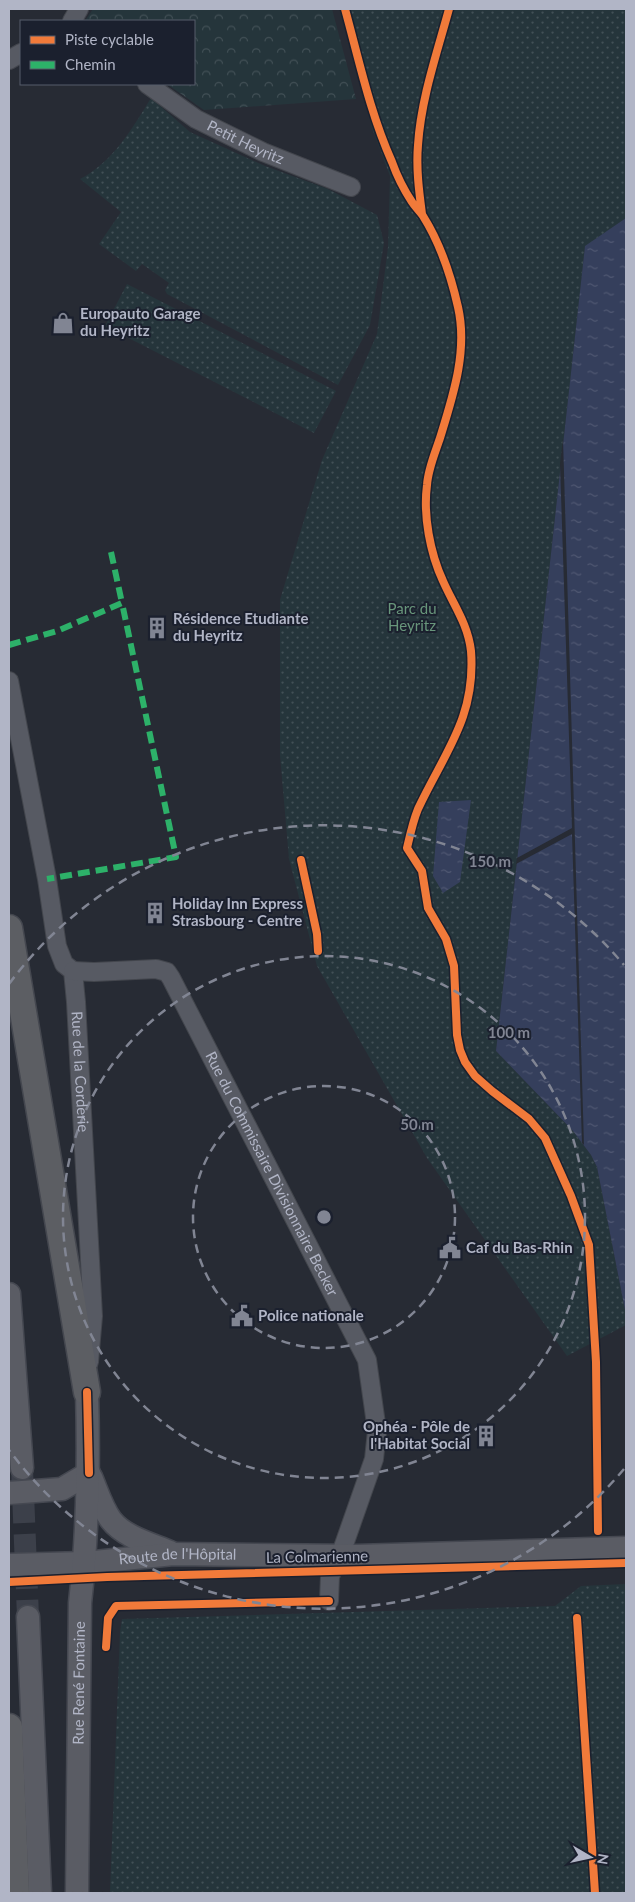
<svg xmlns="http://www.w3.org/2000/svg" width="635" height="1902" font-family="Lato,sans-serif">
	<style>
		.green { fill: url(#green-dots) }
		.forest { fill: url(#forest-crowns) }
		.water { fill: url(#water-ripples) }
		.pier { fill: #272b34 }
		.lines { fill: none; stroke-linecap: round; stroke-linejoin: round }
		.major-tunnel { stroke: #3c404a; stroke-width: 22; stroke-dasharray: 22 11; stroke-linecap: butt }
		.minor-casing { stroke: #43464d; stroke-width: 20 }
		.major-casing { stroke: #454851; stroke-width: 25 }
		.highway-casing { stroke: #44474f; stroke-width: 29 }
		.minor { stroke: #575a63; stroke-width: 18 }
		.major { stroke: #5a5c64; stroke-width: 22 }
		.highway { stroke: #5c5e63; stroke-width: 26 }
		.quiet { stroke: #2db169; stroke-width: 6; stroke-dasharray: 12 6; stroke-linecap: butt }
		.cycleway-casing { stroke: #1b202e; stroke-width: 11 }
		.cycleway { stroke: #f17a3a; stroke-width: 8 }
		.ring { fill: none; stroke: #818593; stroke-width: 2.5; stroke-dasharray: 9 6 }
		.labels { text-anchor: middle; stroke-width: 4; stroke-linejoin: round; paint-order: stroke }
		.street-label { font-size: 15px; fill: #b1b5c6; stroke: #1b202e }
		.poi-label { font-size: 15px; font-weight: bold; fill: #b1b5c6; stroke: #1b202e; text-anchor: start }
		.park-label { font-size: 15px; fill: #68967b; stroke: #1b202e }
		.centre { fill: #818593; stroke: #1b202e; stroke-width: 2.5 }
		.ring-label { font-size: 15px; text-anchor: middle; font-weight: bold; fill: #818593; stroke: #1b202e; stroke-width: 4; stroke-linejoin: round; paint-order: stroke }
	</style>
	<defs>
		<pattern id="green-dots" width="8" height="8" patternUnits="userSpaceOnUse" patternTransform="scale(1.25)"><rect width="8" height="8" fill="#25353b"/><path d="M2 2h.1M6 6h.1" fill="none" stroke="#425056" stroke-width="1.8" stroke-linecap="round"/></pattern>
		<pattern id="forest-crowns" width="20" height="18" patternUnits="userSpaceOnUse" patternTransform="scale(1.25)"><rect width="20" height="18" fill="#25353b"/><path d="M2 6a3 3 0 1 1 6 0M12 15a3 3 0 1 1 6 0" fill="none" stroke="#425056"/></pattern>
		<pattern id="water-ripples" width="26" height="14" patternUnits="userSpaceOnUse" patternTransform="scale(1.25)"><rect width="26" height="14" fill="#353f5c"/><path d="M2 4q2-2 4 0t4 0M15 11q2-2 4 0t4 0" fill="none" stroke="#505872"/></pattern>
	</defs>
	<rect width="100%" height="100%" fill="#272b34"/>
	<path class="green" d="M340,9h286v209l-41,29 -89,804 77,80 18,24 6,12 29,148v10l-59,31 -140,-198 -110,-192 -28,-107 -9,-104v-155l42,-140 55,-126 11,-87 2,-71 -18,-48z
		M151,98l39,34 75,34 63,23 49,26 7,28 -14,82 -32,60 -171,-91 -2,-4 4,-7 -27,-19 -6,7 -37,-27 22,-32 -41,-33c33,-17 52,-50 71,-81z
		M127,284l209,107 -22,42 -209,-107z
		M626,1584v309h-516l10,-261 2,-13 433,-13 26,-20z"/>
	<path class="forest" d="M93,9h239l24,90 -152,11 -37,-26h27v-63h-109z"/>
	<path class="water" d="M626,218v1097l-29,-148 -6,-12 -18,-24 -77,-80 89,-805z
		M471,800l-11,82 -17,11 -10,-17 6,-74z"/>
	<path class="pier" d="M563,439l21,706 -2,-2 -10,-309 -56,30 1,-6 55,-30 -12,-364z"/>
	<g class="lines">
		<path class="major-tunnel" d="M22,1468l6,149"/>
		<g class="minor-casing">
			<g id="minor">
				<path d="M72,21l7,-12"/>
				<path d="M9,60l12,-7"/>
				<path id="s1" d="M147,84l49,35 67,33 88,35"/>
				<path id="s2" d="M9,681l38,198 10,67 7,18 9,7 3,31 17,314 -4,46"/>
				<path id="s3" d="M73,971l21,1 62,-3 11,3 4,6 196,382 10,71 -3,28 -34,97 -10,20 -1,25"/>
			</g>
		</g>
		<g class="major-casing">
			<g id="major">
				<path d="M9,1294l13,174"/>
				<path d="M91,1477c6,14 11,31 20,43 13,17 40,24 59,32"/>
				<path d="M9,1493l53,-4 27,-16"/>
				<path id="s4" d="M9,1565l76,-2 88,-9 184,2 269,-8"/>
				<path d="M28,1617l12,276"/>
				<path id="s5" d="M77,1893l3,-290c8,-70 9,-140 7,-211"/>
			</g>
		</g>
		<g class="highway-casing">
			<path id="highway" d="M9,928l78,464
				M9,1727l7,166"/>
		</g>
		<use href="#minor" class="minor"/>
		<use href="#major" class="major"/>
		<use href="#highway" class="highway"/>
		<path class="quiet" d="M111,552l11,51
			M9,645l48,-14 65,-28 54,254 -129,22"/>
		<g class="cycleway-casing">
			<path id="cycleway" d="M345,9c14,51 25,104 47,153 5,14 12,28 20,40 3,5 8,9 11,14 17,27 28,60 35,91 10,44 -5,89 -18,131 -5,15 -12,31 -13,47 -4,30 3,68 16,96 10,23 25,43 28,70 5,67 -27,102 -53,158 -5,12 -8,26 -11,39l15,23 6,37 18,31 8,27 3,69 3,15 5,12 10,14 17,15 37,28 16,19 26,58 18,49 7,117 2,169
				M422,214c-3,-23 -6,-46 -4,-69 3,-46 19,-92 31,-136
				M301,860l16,74 1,17
				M87,1392l2,81
				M9,1582l98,-5 519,-14
				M577,1618l18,275
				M106,1647l2,-29 8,-12 213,-5"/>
		</g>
		<use href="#cycleway" class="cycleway"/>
	</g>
	<g class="ring">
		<circle cx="324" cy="1217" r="131"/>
		<circle cx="324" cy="1217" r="261"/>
		<path d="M624 1469A392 392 0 0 1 9 1450M9 984A392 392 0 0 1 624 965"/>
	</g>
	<defs>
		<g id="shop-bare" transform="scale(1.725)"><path d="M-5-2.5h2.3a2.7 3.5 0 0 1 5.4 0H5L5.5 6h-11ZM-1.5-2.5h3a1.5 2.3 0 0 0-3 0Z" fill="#818593" stroke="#1b202e" stroke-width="2.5" paint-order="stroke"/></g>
		<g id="building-bare" transform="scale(1.725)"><path d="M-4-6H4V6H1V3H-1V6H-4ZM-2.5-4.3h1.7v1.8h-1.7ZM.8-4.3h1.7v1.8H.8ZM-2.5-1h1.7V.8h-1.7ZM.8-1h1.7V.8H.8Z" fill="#818593" stroke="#1b202e" stroke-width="2.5" paint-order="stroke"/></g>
		<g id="civic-bare" transform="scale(1.725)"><path d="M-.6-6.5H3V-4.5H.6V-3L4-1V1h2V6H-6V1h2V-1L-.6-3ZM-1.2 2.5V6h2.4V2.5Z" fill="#818593" stroke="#1b202e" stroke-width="2.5" paint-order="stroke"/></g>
	</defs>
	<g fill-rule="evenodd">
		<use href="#shop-bare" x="63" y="323"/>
		<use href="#building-bare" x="157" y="628"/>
		<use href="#building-bare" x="155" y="913"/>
		<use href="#civic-bare" x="450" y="1248"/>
		<use href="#civic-bare" x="242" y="1316"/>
		<use href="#building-bare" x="486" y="1436"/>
	</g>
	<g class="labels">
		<g class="street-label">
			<text dy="5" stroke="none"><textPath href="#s1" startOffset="115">Petit Heyritz</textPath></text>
			<text dy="5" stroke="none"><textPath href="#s2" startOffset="401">Rue de la Corderie</textPath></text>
			<text dy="5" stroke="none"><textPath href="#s3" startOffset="322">Rue du Commissaire Divisionnaire Becker</textPath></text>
			<text dy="5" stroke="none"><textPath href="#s4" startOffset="169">Route de l'Hôpital</textPath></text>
			<text transform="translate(317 1557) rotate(-1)" y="5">La Colmarienne</text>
			<text dy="5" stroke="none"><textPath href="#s5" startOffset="210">Rue René Fontaine</textPath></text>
		</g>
		<g class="poi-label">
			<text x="80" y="319">Europauto Garage<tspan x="80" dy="17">du Heyritz</tspan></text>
			<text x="173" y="624">Résidence Etudiante<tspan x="173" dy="17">du Heyritz</tspan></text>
			<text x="172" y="909">Holiday Inn Express<tspan x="172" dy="17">Strasbourg - Centre</tspan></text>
			<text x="466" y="1253">Caf du Bas-Rhin</text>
			<text x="258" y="1321">Police nationale</text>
			<text x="470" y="1432" text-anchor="end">Ophéa - Pôle de<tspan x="470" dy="17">l'Habitat Social</tspan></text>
		</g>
		<g class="park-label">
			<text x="412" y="614">Parc du<tspan x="412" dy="17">Heyritz</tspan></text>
		</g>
	</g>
	<circle cx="324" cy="1217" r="8" class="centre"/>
	<g class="ring-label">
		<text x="490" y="867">150 m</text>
		<text x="509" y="1038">100 m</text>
		<text x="417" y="1130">50 m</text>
	</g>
	<rect width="635" height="1902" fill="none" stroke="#b1b5c6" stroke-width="20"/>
	<rect x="20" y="20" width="175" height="65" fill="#1b202e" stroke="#575c6b"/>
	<rect x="30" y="36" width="25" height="8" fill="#f17a3a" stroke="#575c6b"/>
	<text x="65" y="45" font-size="15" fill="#b1b5c6">Piste cyclable</text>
	<rect x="30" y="61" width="25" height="8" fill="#2db169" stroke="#575c6b"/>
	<text x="65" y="70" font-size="15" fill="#b1b5c6">Chemin</text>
	<g transform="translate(590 1857) rotate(99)" stroke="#1b202e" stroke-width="4" paint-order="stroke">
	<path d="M0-4L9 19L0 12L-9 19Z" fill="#b1b5c6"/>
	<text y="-8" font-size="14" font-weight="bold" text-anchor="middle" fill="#b1b5c6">N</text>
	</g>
</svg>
